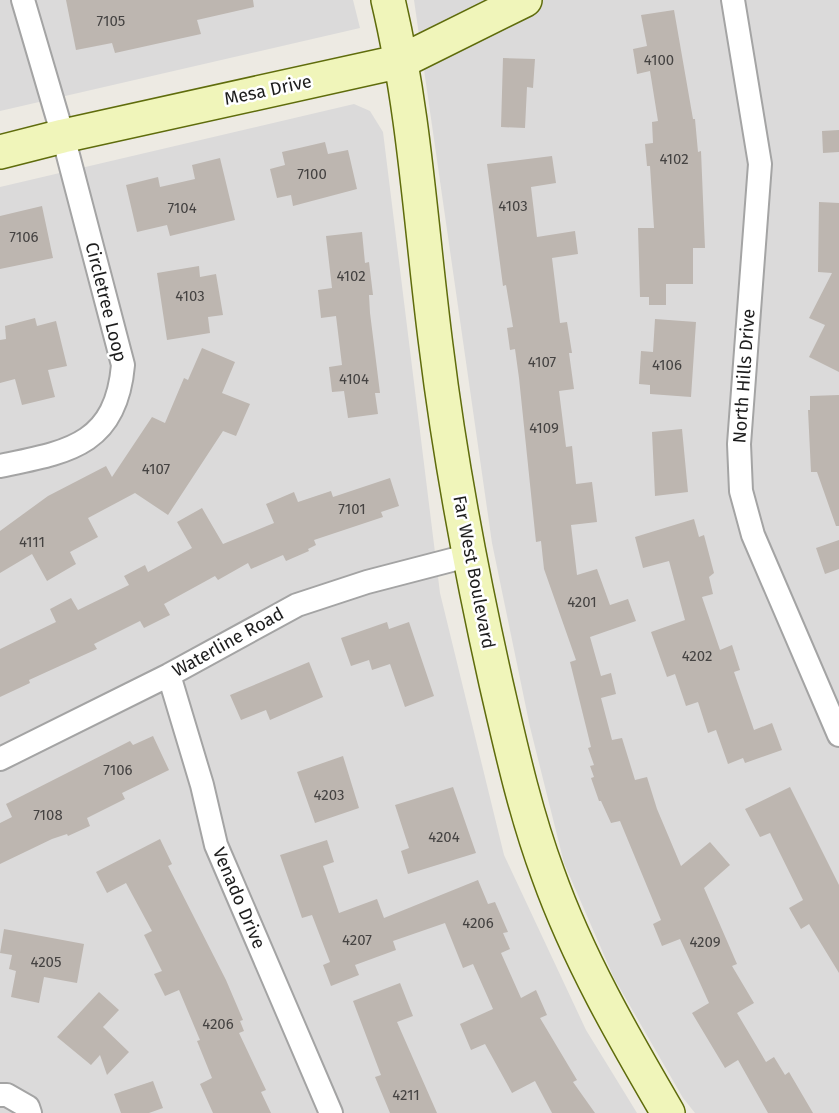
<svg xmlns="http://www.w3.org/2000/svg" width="839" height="1113" font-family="'Fira Sans',sans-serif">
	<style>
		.residential { fill: #dbdada }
		.building { fill: #bdb6b0 }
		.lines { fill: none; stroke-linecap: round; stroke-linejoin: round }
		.street-casing { stroke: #a4a4a4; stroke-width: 26 }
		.secondary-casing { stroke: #5f6c0c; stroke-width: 36 }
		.street { stroke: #fff; stroke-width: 22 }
		.secondary { stroke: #f0f5ba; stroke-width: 33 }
		.labels { text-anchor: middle; stroke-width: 5; stroke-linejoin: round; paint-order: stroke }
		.number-label { font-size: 15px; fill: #454342 }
		.street-label { font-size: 18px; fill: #1d1d1d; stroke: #fff }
	</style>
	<rect width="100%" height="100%" fill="#edeae3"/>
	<path class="residential" d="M0,0h353l7,28 -360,83z
		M414,0h425v1113h-144l-12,-15 -69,-120 -50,-115 -34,-136 -38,-184z
		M354,104l16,7 13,21 57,461 64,262 82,175 51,83h-637v-926z"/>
	<path class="building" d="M66,0h187l1,7 -57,13 4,14 -86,19 -3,-10 -36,7z
		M674,10l19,109h2l3,33 3,-1 4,97h-12v36h-27v21h-17v-8h-9l-2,-69h16l-4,-62h-3l-2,-22 8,-1 -1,-21 6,-1 -8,-50 -13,3 -4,-25 14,-3 -6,-31z
		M503,58l32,1 -2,29 -6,-1 -2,41 -24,-1z
		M839,130v22l-16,1 -1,-22z
		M325,142l3,12 20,-4 9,39 -64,17 -2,-11 -14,3 -7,-29 15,-4 -3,-13z
		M552,156l4,27 -25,4 6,50 38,-6 3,23 -26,4 8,65 7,-1 5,31h-3l5,36 -15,2 7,56 6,-1 4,38 16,-2 5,40 -26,3 6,50 20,-6 13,36 18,-6 8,22 -46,16 11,39 10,-3 5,21 -15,4 11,42 10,-2 13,42 12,-3 10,32 24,57 29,-24 20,23 -26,23 33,76 -5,2 22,37 -17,10 29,49 8,-5 11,18 4,-3 24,41h-45l-30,-53 -13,8 -33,-55 17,-10 -29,-64 -18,7 -9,-22 8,-4 -41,-99 -9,2 -10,-22h-2l-8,-23 3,-1 -4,-11 4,-1 -6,-17 3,-1 -21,-85 6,-2 -32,-91 -3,-28 -5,1 -17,-164 -4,-29 -5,1 -3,-22 6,-1 -7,-42 -3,1 -16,-122z
		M220,158l15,62 -65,16 -3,-11 -30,7 -11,-47 32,-8 2,10 35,-8 -3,-14z
		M819,202l20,1v169l-30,-15 16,-32 -16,-7 23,-45 -14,-1z
		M42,206l11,52 -53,11v-53z
		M362,232l3,31 4,-1 4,33h-4l1,18 10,80h-5l3,21 -30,4 -4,-27 -12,1 -3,-25 13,-2 -6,-49 -15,2 -3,-28 14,-2 -6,-52z
		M199,266l1,11 16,-3 7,41 -15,2 2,16 -43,7 -10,-67z
		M35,318l2,8 19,-5 11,45 -19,4 7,27 -33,8 -7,-26 -15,4v-43l6,-1 -1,-13z
		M655,319l41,3 -5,75 -41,-3v-9l-11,-1 2,-33 12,1z
		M202,348l33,14 -13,31 28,11 -14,32 -13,-5 -55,84 -33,-22 -47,25 10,19 -28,15 6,12 -29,17 -15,-27 -32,19v-42l48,-35 58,-30 6,11 40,-60 13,6 19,-45 4,2z
		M839,395v131h-3l-19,-54h-6l-3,-62h2v-14z
		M682,429l6,63 -33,4 -3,-64z
		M390,478l9,28 -18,6 2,5 -69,23 2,5 -8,4 1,2 -23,10 -3,-6 -32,14 -3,-6 -30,17 -3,-4 -51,28 6,11 -26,13 -4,-7 -46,23 3,5 -68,31 1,3 -30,14v-48l56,-27 -6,-13 21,-11 7,12 51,-25 -5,-9 21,-11 3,7 44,-24 -15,-26 25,-14 21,36 51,-21 -8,-19 28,-12 4,10 33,-11 2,6z
		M694,519l5,18 5,-2 10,38 -5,4 4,17 -11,3 18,53 12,-5 8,25 -6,2 20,58 18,-7 10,27 -37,13 -2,-5 -15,6 -12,-34 -8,3 -10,-31 -12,4 -11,-32 -8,3 -16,-45 34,-12 -16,-59 -26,7 -8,-31z
		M839,540v29l-14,5 -9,-26z
		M387,622l2,7 20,-7 25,74 -29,11 -15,-43 -18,6 -3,-10 -18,6 -10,-28z
		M309,662l14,35 -53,23 -4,-10 -25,10 -11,-25z
		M153,736l16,34 -47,23 3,6 -38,19 3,8 -22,10 -1,-2 -15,5 -52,25v-41l12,-6 -6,-13 124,-63 3,4z
		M343,756l16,52 -44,15 -18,-51z
		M453,787l23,66 -68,21 -7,-23 8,-3 -14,-43z
		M790,787l49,98v88l-30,-49 -8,5 -12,-21 14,-8 -33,-67 -10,4 -15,-28z
		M160,839l12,25 -4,2 58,114 17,40 -3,1 4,10 -5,2 27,57 -5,2 10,21h-58l-13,-29 12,-6 -15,-37 3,-1 -21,-50 -14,6 -11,-22 8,-3 -18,-36 8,-4 -26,-48 -19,10 -11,-21z
		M327,840l7,22 -11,4 16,47 38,-14 7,19 94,-38 10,24 7,-2 13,30 -5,1 7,16 -9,4 20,45 15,-8 11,25 -7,3 37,62 -4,2 22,31h-43l-17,-32 -23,12 -27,-49 -14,6 -11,-26 33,-15 -20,-45 -10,4 -18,-45 -52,18 3,9 -41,15 4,10 -28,11 -8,-21 7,-3 -18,-47 -10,3 -22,-63z
		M4,929l80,15 -7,39 -33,-6 -5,26 -28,-6 5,-26 -7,-2 3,-14 -12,-2z
		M400,983l13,33 -16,6 40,91h-47l-15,-36 6,-2 -28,-74z
		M99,992l20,18 -16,17 26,25 -22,23 -7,-20 -9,10 -34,-28z
		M153,1081l10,27 -14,5h-28l-7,-19z"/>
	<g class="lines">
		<g class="street-casing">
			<path id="street" d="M733,0l27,164 -21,280 2,47 12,44 86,200
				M0,466c67,-14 116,-20 123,-101l-60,-229 -40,-136
				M169,675l33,110 14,60 115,268
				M0,759l169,-84 128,-70 70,-23 100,-26
				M0,1095h7l21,12 2,6"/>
		</g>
		<g class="secondary-casing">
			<path id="secondary" d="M388,0c27,113 33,230 48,346 14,114 35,225 60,337 15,65 29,129 52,191 30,84 75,162 120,239
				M0,152l63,-16 339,-75 123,-61"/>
		</g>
		<use href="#street" class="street"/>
		<use href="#secondary" class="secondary"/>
	</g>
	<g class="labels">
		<g class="number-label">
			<text x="111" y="26">7105</text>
			<text x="659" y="65">4100</text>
			<text x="674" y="164">4102</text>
			<text x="312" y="179">7100</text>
			<text x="513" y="211">4103</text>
			<text x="182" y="213">7104</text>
			<text x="24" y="242">7106</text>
			<text x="351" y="281">4102</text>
			<text x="190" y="301">4103</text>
			<text x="542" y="367">4107</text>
			<text x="667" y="370">4106</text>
			<text x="354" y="384">4104</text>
			<text x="544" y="433">4109</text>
			<text x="156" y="474">4107</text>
			<text x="352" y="514">7101</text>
			<text x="32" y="547">4111</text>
			<text x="582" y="607">4201</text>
			<text x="697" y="661">4202</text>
			<text x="118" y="775">7106</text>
			<text x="329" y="800">4203</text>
			<text x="48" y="820">7108</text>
			<text x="444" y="842">4204</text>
			<text x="478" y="928">4206</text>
			<text x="357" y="945">4207</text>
			<text x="705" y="947">4209</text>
			<text x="46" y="967">4205</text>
			<text x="218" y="1029">4206</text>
			<text x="406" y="1100">4211</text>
		</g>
		<g class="street-label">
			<text transform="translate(268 90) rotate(-12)" y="6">Mesa Drive</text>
			<text transform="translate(106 302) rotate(76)" y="6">Circletree Loop</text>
			<text transform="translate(744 376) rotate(-86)" y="6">North Hills Drive</text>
			<text transform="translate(474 572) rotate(79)" y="6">Far West Boulevard</text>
			<text transform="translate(228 642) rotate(-29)" y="6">Waterline Road</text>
			<text transform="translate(239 898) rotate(67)" y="6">Venado Drive</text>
		</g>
	</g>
</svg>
